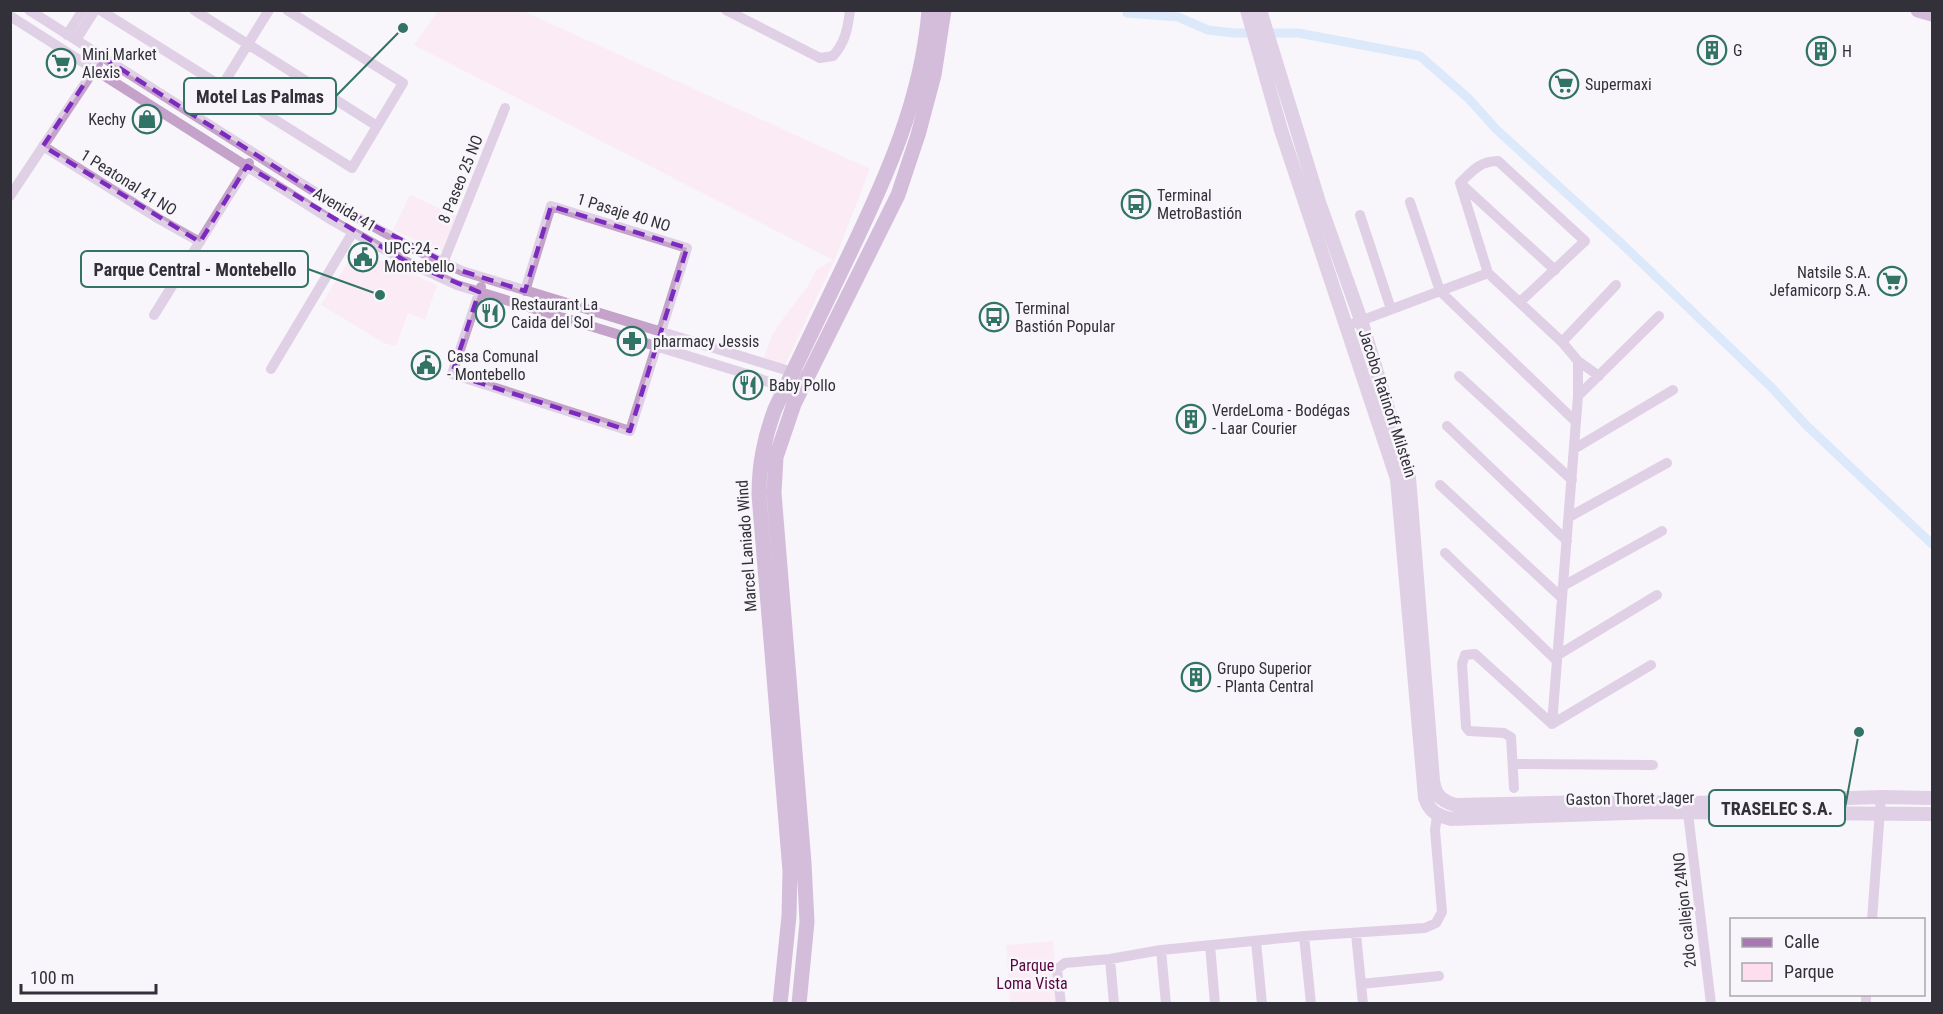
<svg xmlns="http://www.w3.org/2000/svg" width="1943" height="1014" font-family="'Roboto Condensed',sans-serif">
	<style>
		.green { fill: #fdddee }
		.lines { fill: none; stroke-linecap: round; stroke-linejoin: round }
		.canal { stroke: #badafa; stroke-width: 9 }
		.minor { stroke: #c4a2ca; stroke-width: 10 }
		.tertiary { stroke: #c4a2ca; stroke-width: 14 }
		.secondary { stroke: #a977b3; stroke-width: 15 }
		.marked { fill: none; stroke: #7b2cbf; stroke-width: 4.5; stroke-dasharray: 12 8; stroke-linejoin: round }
		.labels { text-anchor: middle; stroke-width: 5; stroke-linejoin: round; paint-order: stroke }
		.poi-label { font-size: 16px; fill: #323039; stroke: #f8f6fb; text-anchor: start }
		.street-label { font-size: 16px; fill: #323039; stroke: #f8f6fb }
		.park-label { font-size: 16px; fill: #57063d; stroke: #f8f6fb }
		.leader { fill: none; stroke: #317364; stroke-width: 2 }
		.callout-dot { fill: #317364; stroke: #f8f6fb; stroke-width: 2 }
		.callout { fill: #f8f6fb; stroke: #317364; stroke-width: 2 }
		.callout-label { font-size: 18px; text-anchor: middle; font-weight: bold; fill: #323039 }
	</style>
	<rect width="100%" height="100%" fill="#f8f6fb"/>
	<path class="green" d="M438,11h85l347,158 -36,92 -51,108 -21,-6 10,-28 13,-19 23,-30 8,-16 17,-10 -419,-215z
		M410,195l47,21 -14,36 -50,-22z
		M372,257l65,28 -12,35 -17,-7 -12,33 -12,-3 -63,-38 28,-45 16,8z
		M1053,941l5,62h-48l-4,-58z"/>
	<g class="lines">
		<path class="canal" d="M1127,13l51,4 30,13 26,3h64l122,23 48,42 29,32 124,113 151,145 34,37 126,119"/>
		<path class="minor" d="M29,10l311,198 74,41 48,22 337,103
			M100,10l252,158 51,-85 -116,-73
			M194,10l183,116
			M726,10l94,48 13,-2c12,-13 15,-28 17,-46
			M10,16l323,205 74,41 50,23 293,90 42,16
			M67,35l16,-25
			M76,40l19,-30
			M222,86l47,-76
			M43,146l116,73 41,23
			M1460,183l95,87
			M10,196l88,-132
			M1410,202l30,89 136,131
			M1360,215l31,94
			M443,263l62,-155
			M481,287l-29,87 178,57 57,-183 -136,-42 -26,85
			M1520,302l65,-61 -87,-80c-18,0 -26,10 -38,22l28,90 74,69 16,19 21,15
			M154,315l95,-152
			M1347,326l141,-53
			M1562,342l54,-57
			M271,369l82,-137
			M1459,376l113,104
			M1578,396l81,-80
			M1447,426l120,115
			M1574,449l99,-59
			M1440,485l122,113
			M1569,517l98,-54
			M1445,553l112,108
			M1563,586l99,-55
			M1558,655l99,-60
			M1552,724l26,-328v-35
			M1552,724l99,-59
			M1514,764l139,1
			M1514,788l-3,-51 -7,-4 -35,-2 -3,-4 -4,-63 3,-9 10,-1 77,70
			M1688,813l23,191
			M1872,920l9,-123
			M1356,934l7,70
			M1304,936l7,68
			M1256,941l6,63
			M1210,945l5,59
			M1161,950l5,54
			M1110,959l4,45
			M1361,984l78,-8
			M1061,1004l-4,-35 8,-6 45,-4 51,-9 143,-14 121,-8 11,-5 6,-11 -7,-82 2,-14
			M1866,1004v-10"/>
		<path class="tertiary" d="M1247,10l34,120 116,349 28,319c5,14 11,17 26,21l207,-7 274,2
			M1260,10l59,192 42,118 48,157 24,303c2,15 7,20 22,25l136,-3 101,1 189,-6 51,1"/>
		<path class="secondary" d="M1918,10l14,4
			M780,1004l9,-88 1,-45 -31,-376c0,-31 5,-56 16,-86 24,-51 49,-101 73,-152 38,-79 74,-158 81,-247
			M799,1004l8,-82 -3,-59 -30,-370 2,-36 18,-53 104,-209 20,-60 16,-60 10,-65"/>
	</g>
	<path d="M0 0H1943V1014H0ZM102,57l238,151 122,63 63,20 26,-85 136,42 -57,183 -178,-57 27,-82 -72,-30 -160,-96 -47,76 -157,-96z" fill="#f8f6fb" fill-opacity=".55" fill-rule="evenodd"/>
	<path class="marked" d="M102,57l238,151 122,63 63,20 26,-85 136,42 -57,183 -178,-57 27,-82 -72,-30 -160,-96 -47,76 -157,-96z"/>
	<defs>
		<g id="building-ring" transform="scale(1.5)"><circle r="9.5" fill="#f8f6fb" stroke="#317364" stroke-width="1.5"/><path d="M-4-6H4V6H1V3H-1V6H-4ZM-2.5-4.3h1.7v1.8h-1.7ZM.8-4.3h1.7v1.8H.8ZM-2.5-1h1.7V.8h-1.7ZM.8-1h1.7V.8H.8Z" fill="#317364"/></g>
		<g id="supermarket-ring" transform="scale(1.5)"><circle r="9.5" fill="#f8f6fb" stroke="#317364" stroke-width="1.5"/><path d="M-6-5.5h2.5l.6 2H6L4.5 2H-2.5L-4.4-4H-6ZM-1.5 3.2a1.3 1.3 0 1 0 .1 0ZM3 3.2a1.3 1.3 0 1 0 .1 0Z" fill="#317364"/></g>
		<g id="shop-ring" transform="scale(1.5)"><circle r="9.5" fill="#f8f6fb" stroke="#317364" stroke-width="1.5"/><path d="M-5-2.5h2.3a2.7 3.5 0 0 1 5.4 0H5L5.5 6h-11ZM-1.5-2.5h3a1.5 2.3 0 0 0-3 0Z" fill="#317364"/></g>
		<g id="bus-ring" transform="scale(1.5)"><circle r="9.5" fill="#f8f6fb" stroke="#317364" stroke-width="1.5"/><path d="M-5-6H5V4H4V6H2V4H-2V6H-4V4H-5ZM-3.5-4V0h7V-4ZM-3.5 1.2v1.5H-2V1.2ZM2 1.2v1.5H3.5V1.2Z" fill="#317364"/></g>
		<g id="civic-ring" transform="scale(1.5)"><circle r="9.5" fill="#f8f6fb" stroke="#317364" stroke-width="1.5"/><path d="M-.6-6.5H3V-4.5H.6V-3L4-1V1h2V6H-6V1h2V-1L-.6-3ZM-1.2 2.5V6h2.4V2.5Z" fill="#317364"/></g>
		<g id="restaurant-ring" transform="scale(1.5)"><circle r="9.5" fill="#f8f6fb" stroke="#317364" stroke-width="1.5"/><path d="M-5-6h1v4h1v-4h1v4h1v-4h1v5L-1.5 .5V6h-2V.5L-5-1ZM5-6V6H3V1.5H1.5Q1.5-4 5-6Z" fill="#317364"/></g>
		<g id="pharmacy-ring" transform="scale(1.5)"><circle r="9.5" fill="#f8f6fb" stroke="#317364" stroke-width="1.5"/><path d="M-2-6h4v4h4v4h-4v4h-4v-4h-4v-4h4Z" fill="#317364"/></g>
	</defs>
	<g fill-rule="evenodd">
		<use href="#building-ring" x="1712" y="50"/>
		<use href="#building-ring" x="1821" y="51"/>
		<use href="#supermarket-ring" x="61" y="63"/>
		<use href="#supermarket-ring" x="1564" y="84"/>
		<use href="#shop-ring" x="147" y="119"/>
		<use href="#bus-ring" x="1136" y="204"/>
		<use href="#civic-ring" x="363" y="257"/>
		<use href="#supermarket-ring" x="1892" y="281"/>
		<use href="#restaurant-ring" x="490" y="313"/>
		<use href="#bus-ring" x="994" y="317"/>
		<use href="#pharmacy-ring" x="632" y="341"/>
		<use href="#civic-ring" x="426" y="365"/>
		<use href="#restaurant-ring" x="748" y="385"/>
		<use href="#building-ring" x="1191" y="419"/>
		<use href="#building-ring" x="1196" y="677"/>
	</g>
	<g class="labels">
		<g class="poi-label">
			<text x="1733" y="56">G</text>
			<text x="1842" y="57">H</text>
			<text x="82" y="60">Mini Market<tspan x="82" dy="18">Alexis</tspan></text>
			<text x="1585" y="90">Supermaxi</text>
			<text x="126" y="125" text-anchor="end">Kechy</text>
			<text x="1157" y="201">Terminal<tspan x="1157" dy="18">MetroBastión</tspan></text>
			<text x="384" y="254">UPC-24 -<tspan x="384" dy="18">Montebello</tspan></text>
			<text x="1871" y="278" text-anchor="end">Natsile S.A.<tspan x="1871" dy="18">Jefamicorp S.A.</tspan></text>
			<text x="511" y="310">Restaurant La<tspan x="511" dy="18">Caida del Sol</tspan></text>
			<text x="1015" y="314">Terminal<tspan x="1015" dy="18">Bastión Popular</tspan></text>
			<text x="653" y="347">pharmacy Jessis</text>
			<text x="447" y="362">Casa Comunal<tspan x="447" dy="18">- Montebello</tspan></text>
			<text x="769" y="391">Baby Pollo</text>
			<text x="1212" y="416">VerdeLoma - Bodégas<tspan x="1212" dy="18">- Laar Courier</tspan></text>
			<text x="1217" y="674">Grupo Superior<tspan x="1217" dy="18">- Planta Central</tspan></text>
		</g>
		<g class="street-label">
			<text transform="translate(460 179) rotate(-68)" y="6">8 Paseo 25 NO</text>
			<text transform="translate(129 182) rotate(32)" y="6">1 Peatonal 41 NO</text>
			<text transform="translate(345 209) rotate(31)" y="6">Avenida 41</text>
			<text transform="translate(624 212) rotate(17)" y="6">1 Pasaje 40 NO</text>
			<text transform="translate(1388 403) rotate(72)" y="6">Jacobo Ratinoff Milstein</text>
			<text transform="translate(746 546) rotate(-94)" y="6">Marcel Laniado Wind</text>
			<text transform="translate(1630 798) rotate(-1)" y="6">Gaston Thoret Jager</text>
			<text transform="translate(1684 910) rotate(-96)" y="6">2do callejon 24NO</text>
		</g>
		<g class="park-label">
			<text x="1032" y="971">Parque<tspan x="1032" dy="18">Loma Vista</tspan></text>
		</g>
	</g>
	<path class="leader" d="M403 28L336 96M380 295L308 269M1859 732L1845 808"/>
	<g class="callout-dot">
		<circle cx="403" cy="28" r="6"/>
		<circle cx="380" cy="295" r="6"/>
		<circle cx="1859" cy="732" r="6"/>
	</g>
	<g class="callout">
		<rect x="184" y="78" width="152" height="36" rx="6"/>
		<rect x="81" y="251" width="227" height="36" rx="6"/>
		<rect x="1709" y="790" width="136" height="36" rx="6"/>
	</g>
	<g class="callout-label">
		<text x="260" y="103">Motel Las Palmas</text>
		<text x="195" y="276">Parque Central - Montebello</text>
		<text x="1777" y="815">TRASELEC S.A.</text>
	</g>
	<rect width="1943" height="1014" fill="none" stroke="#323039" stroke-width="24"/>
	<rect x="1730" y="918" width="195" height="78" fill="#f8f6fb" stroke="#a9a7ad" stroke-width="1.5"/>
	<rect x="1742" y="938" width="30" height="9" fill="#a977b3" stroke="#a9a7ad" stroke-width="1.5"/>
	<text x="1784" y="948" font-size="18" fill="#323039">Calle</text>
	<rect x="1742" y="963" width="30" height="18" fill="#fdddee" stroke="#a9a7ad" stroke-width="1.5"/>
	<text x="1784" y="978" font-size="18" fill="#323039">Parque</text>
	<path d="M21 984v9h135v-9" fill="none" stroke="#323039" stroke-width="3"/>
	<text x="30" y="984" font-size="18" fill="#323039" stroke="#f8f6fb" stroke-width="4.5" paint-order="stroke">100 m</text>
</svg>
